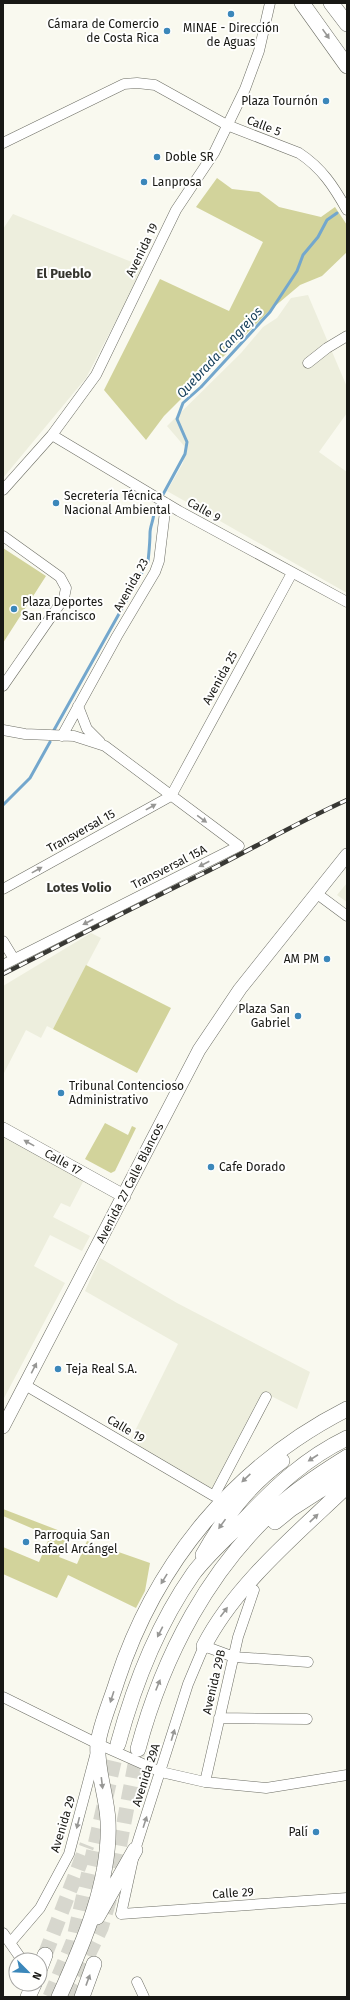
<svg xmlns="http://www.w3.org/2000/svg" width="350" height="2000" font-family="'Fira Sans',sans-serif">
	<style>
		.built { fill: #edeedd }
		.green { fill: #d2d39b }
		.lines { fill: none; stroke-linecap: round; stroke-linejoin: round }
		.stream { stroke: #73a7cd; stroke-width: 3 }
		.highway-tunnel { stroke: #d7d7ce; stroke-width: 15; stroke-dasharray: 15 8; stroke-linecap: butt }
		.minor-casing { stroke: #6d6e65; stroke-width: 11 }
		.major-casing { stroke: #6d6e65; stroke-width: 14 }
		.highway-casing { stroke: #6d6e65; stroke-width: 16 }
		.minor { stroke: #fff; stroke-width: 10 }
		.major { stroke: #fff; stroke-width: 13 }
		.highway { stroke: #fff; stroke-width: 15 }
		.rail-casing { stroke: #383834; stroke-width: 4.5 }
		.rail { stroke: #fffffe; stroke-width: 3; stroke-dasharray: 9; stroke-linecap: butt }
		.oneway { fill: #979795 }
		.poi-dot { fill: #3b87ba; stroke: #fffffe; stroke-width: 1.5 }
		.labels { text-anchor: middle; stroke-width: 4; stroke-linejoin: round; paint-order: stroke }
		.poi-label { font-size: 12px; fill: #181814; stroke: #fffffe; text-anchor: start }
		.street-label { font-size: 12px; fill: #181814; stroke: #fffffe }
		.neighbourhood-label { font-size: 13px; font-weight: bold; fill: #35352e; stroke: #fffffe }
		.water-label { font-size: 13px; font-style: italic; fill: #18415c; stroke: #fffffe }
	</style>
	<rect width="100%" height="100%" fill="#f9f9ef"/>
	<path class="built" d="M13,214l131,53 -58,111 -83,100v-249z
		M308,295l39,92v26l-28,39 28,20v121l-180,-102 16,-28 2,-16 -18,-21 74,-73 22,-26 14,-9 14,-20z
		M347,883v19l-10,-7z
		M91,933l10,5 -48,91 -6,-3 -6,12 -15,-8 -23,45v-89z
		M3,1137l81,43 -14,27 -9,-4 -8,14 37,19 -8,15 -32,-16 -16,31 31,17 -62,117z
		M100,1258l77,45 133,69 -13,37 -34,-17 -51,98 -83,-47 49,-99 -93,-53z"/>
	<path class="green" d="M217,178l15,11 27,3 20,15 42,10 14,-10 12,18v27l-25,24 -22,9 -32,27 -104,104 -18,24 -42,-50 56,-111 69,32 34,-69 -67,-35z
		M3,548l43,28 -43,67z
		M86,965l85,43 -34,65 -84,-44z
		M105,1123l23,12 4,-9 4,2 -21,43 -4,2 -26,-14z
		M3,1509l65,25 -9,23 18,7 10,-23 63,22 -5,28 -9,17 -68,-33 -11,23 -54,-24v-27l36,15 11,-26 -47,-20z"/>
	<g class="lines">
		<path class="stream" d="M54,730l94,-168c1,-11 2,-19 2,-29 0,-7 4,-13 4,-22l31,-57 2,-12 -10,-23 6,-16 18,-16 69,-75 27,-41 6,-16 15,-18 9,-17 10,-7
			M3,805l27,-27 20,-36"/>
		<path class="highway-tunnel" d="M45,1955l42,-110
			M50,1997l23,-55 45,-198
			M68,1997l33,-69 8,-27 29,-152"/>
		<g class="minor-casing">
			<path id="minor" d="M3,143l121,-59 13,-1 18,2 72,40 72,28c23,15 35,34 48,57
				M308,363l19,-15 20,-12
				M52,435l127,76 168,91
				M3,490l49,-55 44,-60 80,-165 38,-57 31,-64 14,-38 11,-48
				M3,536l57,41 6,11 -2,10 -61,88
				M78,706l9,23 13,13
				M3,730l22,4 49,2 31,10 134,100 -236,119
				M62,736l55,-100 38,-64 4,-11 7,-58
				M171,796l121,-223
				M3,889l168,-93
				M316,893l31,23
				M3,941l11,18
				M25,1385l189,111 52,-99
				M308,1662l-74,-5 -30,-11 -16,38 -53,166 -14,64 226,-16
				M3,1697l95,47 63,28 44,10 61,6 81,-13
				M219,1718l88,1
				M205,1782l33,-145 16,-47
				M3,1933l19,27
				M10,1943l30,-35 29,-54 26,-98
				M137,1982l7,15"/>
		</g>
		<g class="major-casing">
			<path id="major" d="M3,1129l121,67
				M3,1427l196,-377 41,-61 107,-134"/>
		</g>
		<g class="highway-casing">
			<path id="highway" d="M302,3l45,63
				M331,3l16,21
				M275,1522l16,-13 56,-36
				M203,1555c20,-36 46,-70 79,-94
				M204,1646c31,-61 94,-113 143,-160
				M118,1744c16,-59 40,-120 75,-170 13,-18 36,-38 52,-55 31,-33 61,-61 102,-81
				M138,1749c25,-93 71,-182 144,-246 20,-18 43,-32 65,-46
				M97,1917l38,-67
				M40,1968l5,-13
				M28,1997l6,-13
				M59,1997c24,-53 52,-117 49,-176 -1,-25 -12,-52 -10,-77 1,-16 14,-46 19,-63 39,-119 118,-215 230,-272
				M82,1997l12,-33"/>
		</g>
		<use href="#minor" class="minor"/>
		<use href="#major" class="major"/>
		<use href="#highway" class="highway"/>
		<g class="rail-casing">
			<path id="rail" d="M3,974c67,-34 133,-68 201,-101 48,-24 94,-51 143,-73"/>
		</g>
		<use href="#rail" class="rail"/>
	</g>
	<defs><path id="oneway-solid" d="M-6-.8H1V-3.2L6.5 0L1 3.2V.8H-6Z"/></defs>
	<g class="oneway">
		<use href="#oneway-solid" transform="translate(326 34) rotate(55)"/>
		<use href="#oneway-solid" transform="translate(151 807) rotate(-29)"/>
		<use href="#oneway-solid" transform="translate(202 819) rotate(36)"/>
		<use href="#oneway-solid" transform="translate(204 864) rotate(153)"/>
		<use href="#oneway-solid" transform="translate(37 870) rotate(-29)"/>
		<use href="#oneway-solid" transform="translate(88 922) rotate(153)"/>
		<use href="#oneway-solid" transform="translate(29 1143) rotate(-151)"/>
		<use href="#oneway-solid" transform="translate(34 1368) rotate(-63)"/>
		<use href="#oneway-solid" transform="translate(313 1458) rotate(147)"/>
		<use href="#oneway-solid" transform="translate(246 1478) rotate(137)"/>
		<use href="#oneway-solid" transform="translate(314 1518) rotate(-44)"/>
		<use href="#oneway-solid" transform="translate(222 1524) rotate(126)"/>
		<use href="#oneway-solid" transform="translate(164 1579) rotate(122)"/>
		<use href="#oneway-solid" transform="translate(224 1612) rotate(-53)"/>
		<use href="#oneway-solid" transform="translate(160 1632) rotate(117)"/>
		<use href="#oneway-solid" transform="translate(158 1685) rotate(-68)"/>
		<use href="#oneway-solid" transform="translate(112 1697) rotate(108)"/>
		<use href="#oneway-solid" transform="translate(173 1735) rotate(-73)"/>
		<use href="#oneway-solid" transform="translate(102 1783) rotate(83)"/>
		<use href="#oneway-solid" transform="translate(145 1822) rotate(-72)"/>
		<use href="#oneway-solid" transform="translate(78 1823) rotate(104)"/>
		<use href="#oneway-solid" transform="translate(88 1980) rotate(-70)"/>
	</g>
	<g class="poi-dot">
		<circle cx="231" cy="14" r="4"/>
		<circle cx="167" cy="31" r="4"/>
		<circle cx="326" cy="101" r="4"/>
		<circle cx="157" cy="157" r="4"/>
		<circle cx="144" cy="182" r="4"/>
		<circle cx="56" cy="503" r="4"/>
		<circle cx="14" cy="609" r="4"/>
		<circle cx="327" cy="959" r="4"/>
		<circle cx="298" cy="1016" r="4"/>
		<circle cx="61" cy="1093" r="4"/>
		<circle cx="211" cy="1167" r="4"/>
		<circle cx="58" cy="1369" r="4"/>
		<circle cx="26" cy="1542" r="4"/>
		<circle cx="316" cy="1832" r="4"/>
	</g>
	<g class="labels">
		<g class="poi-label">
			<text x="159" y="28" text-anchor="end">Cámara de Comercio<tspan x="159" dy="14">de Costa Rica</tspan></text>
			<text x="231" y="32" text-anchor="middle">MINAE - Dirección<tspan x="231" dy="14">de Aguas</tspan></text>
			<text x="318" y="105" text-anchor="end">Plaza Tournón</text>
			<text x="165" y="161">Doble SR</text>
			<text x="152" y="186">Lanprosa</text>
			<text x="64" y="500">Secretería Técnica<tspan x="64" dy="14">Nacional Ambiental</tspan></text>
			<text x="22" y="606">Plaza Deportes<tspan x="22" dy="14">San Francisco</tspan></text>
			<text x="319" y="963" text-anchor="end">AM PM</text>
			<text x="290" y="1013" text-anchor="end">Plaza San<tspan x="290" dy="14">Gabriel</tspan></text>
			<text x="69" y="1090">Tribunal Contencioso<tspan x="69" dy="14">Administrativo</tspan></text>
			<text x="219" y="1171">Cafe Dorado</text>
			<text x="66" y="1373">Teja Real S.A.</text>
			<text x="34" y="1539">Parroquia San<tspan x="34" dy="14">Rafael Arcángel</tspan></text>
			<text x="308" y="1836" text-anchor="end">Palí</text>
		</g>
		<g class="street-label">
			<text transform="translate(264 126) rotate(21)" y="4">Calle 5</text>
			<text transform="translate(142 250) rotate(-64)" y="4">Avenida 19</text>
			<text transform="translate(204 510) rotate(29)" y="4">Calle 9</text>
			<text transform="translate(131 585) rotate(-61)" y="4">Avenida 23</text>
			<text transform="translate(220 678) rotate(-61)" y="4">Avenida 25</text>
			<text transform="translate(81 831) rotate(-29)" y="4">Transversal 15</text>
			<text transform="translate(169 867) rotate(-27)" y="4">Transversal 15A</text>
			<text transform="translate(63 1162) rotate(29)" y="4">Calle 17</text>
			<text transform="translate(130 1183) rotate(-63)" y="4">Avenida 27 Calle Blancos</text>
			<text transform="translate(126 1429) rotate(31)" y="4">Calle 19</text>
			<text transform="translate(214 1682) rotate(-77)" y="4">Avenida 29B</text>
			<text transform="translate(146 1775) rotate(-72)" y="4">Avenida 29A</text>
			<text transform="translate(63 1824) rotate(-73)" y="4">Avenida 29</text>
			<text transform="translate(233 1893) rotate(-4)" y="4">Calle 29</text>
		</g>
		<g class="neighbourhood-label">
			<text x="64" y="278">El Pueblo</text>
			<text x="79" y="892">Lotes Volio</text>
		</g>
		<g class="water-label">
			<text transform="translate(219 352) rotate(-47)" y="5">Quebrada Cangrejos</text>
		</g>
	</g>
	<rect width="350" height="2000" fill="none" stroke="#181814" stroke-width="8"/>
	<g transform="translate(28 1972) rotate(114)"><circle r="19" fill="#fffffe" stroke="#a3a3a0"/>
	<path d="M0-3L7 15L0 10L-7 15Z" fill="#3b87ba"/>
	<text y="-6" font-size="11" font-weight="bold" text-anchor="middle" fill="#181814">N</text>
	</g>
</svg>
